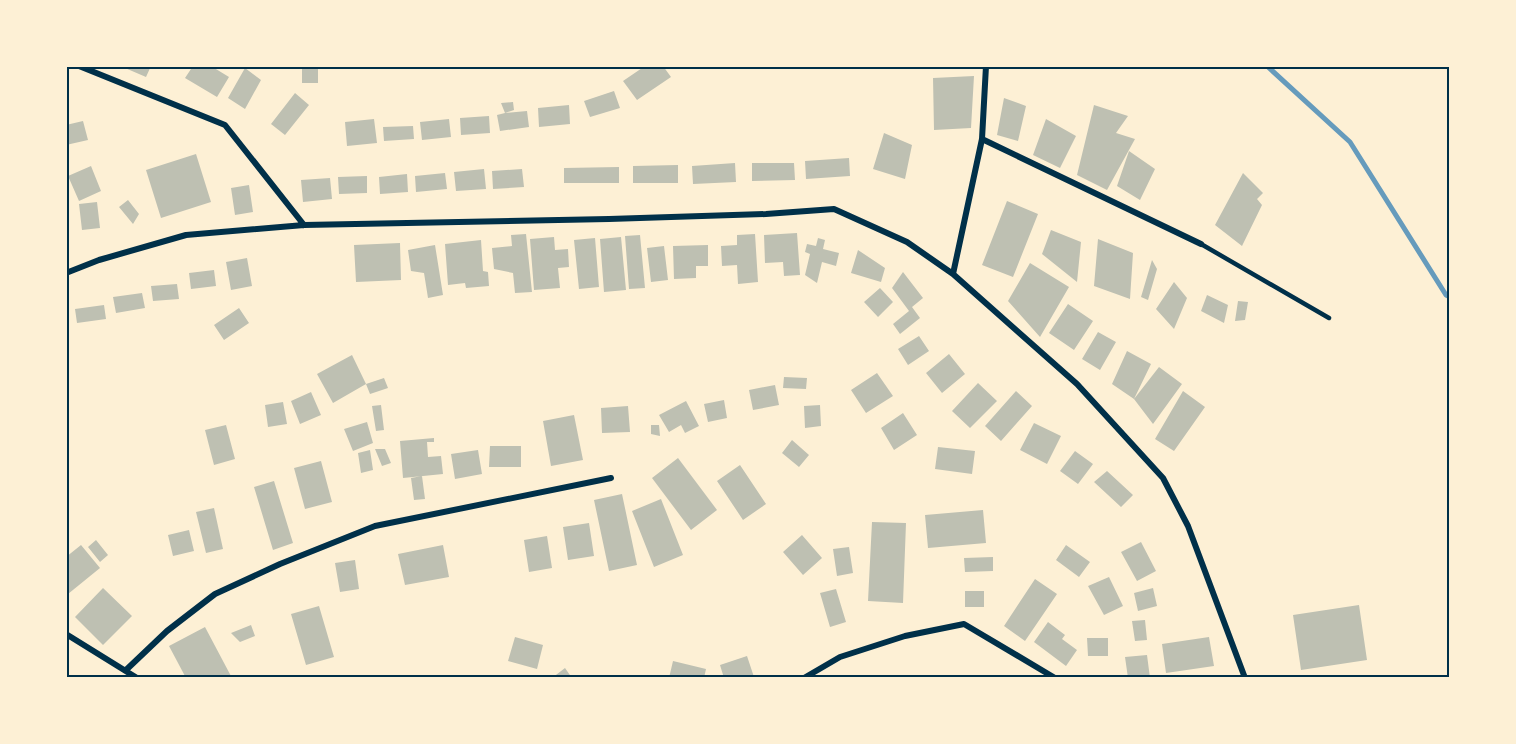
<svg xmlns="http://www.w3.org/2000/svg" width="1516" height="744" font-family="'Varela Round',sans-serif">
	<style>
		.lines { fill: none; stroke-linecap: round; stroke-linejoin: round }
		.stream { stroke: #669bbc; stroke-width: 5 }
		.building { fill: #bec0b2 }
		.service { stroke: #003049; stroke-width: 4.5 }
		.minor { stroke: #003049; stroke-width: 6 }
		.neatline { fill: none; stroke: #003049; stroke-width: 2 }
	</style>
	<rect width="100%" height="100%" fill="#fdf0d5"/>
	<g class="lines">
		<path class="stream" d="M1267,66l83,76 96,153 4,2"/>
	</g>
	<path class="building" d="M126,66h25l-5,11 -21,-9z
		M193,66h18l18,11 -12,20 -32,-19z
		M302,66h16v17h-16z
		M645,66h18l8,11 -34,23 -14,-19z
		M245,68l16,12 -16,29 -17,-11z
		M974,76l-3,52 -37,2 -1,-52z
		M614,91l6,17 -30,9 -6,-16z
		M295,93l14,12 -24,30 -14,-11z
		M1004,98l22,8 -8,35 -21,-6z
		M513,102l1,8 -9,3 22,-2 2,16 -29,4 -3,-16 8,-2 -4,-10z
		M569,105l1,19 -31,3 -1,-19z
		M1094,105l34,11 -12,17 19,6 -28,51 -30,-15z
		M489,116l1,17 -29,2 -1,-17z
		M374,119l3,24 -30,3 -2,-24z
		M449,119l2,18 -29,3 -2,-18z
		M1046,119l30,17 -16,32 -27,-13z
		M83,121l5,19 -22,5v-20z
		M413,126l1,13 -30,2 -1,-14z
		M884,133l28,12 -7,34 -32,-10z
		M1129,151l26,18 -15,31 -23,-14z
		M196,154l15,48 -50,16 -15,-48z
		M849,158l1,18 -44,3 -1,-18z
		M735,163l1,19 -43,2 -1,-18z
		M752,163h42l1,17 -43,1z
		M678,165v18h-45v-17z
		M91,166l10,25 -22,10 -11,-25z
		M619,167v16h-55v-15z
		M484,169l2,20 -30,2 -2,-19z
		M522,169l2,18 -31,2 -1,-18z
		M445,173l2,16 -31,3 -1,-16z
		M1243,173l20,20 -6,6 5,6 -20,41 -27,-21z
		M407,174l1,18 -28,2 -1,-17z
		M367,176v17l-28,1 -1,-17z
		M330,178l2,21 -29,3 -2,-22z
		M249,185l4,27 -18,3 -4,-27z
		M128,200l11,14 -6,10 -14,-17z
		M1007,201l31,13 -25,63 -31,-12z
		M97,202l3,26 -18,2 -3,-26z
		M1051,230l30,12 -4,40 -35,-28z
		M797,233l3,42 -16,1 -1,-14 -18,1 -1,-28z
		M526,234l6,58 -17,1 -2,-20 -19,-4 -2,-21 20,-2 -1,-11z
		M755,234l3,48 -20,2 -1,-19 -15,1 -1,-20 16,-1v-10z
		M640,235l5,53 -16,1 -4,-53z
		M554,237l1,13 13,-1 1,18 -11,1 2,20 -26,2 -4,-51z
		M621,237l5,53 -22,2 -4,-53z
		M595,238l4,49 -20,2 -5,-49z
		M818,238l7,2 -2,9 16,4 -3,13 -14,-4 -5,21 -12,-8 5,-21 -5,-2 2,-8 9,2z
		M1098,239l35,14 -3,46 -36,-13z
		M481,240l2,31 5,1 1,14 -23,2 -1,-5 -17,2 -3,-41z
		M400,243l1,37 -45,2 -2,-37z
		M435,245l8,50 -15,3 -4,-25 -13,-2 -3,-21z
		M708,245v21h-12v12l-22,1 -1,-33z
		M664,246l4,34 -17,2 -4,-34z
		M858,250l27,18 -4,14 -30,-9z
		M247,258l5,28 -21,4 -5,-28z
		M1152,260l5,9 -9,31 -7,-3z
		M1030,263l39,24 -29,50 -32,-36z
		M214,270l2,16 -25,3 -2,-16z
		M903,272l20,26 -11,9 8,11 -20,16 -7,-10 16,-13 -17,-23z
		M1174,282l13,16 -13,31 -18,-20z
		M177,284l2,15 -26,2 -2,-15z
		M880,288l13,14 -15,15 -14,-15z
		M142,293l3,15 -29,5 -3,-16z
		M1207,295l21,10 -4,18 -23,-12z
		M1238,301l10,1 -3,18 -10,1z
		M1068,304l25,17 -19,29 -25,-17z
		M104,305l2,14 -29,4 -2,-14z
		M239,308l10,15 -25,17 -10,-15z
		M1098,332l18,10 -16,28 -18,-11z
		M919,336l10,15 -21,14 -10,-16z
		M1127,351l24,13 -17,35 25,-32 23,17 -29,40 -19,-25 -22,-15z
		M949,354l16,20 -23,19 -16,-20z
		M352,355l14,29 -33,19 -16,-29z
		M877,373l16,23 -27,17 -15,-23z
		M784,377l23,1 -1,11 -23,-1z
		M384,378l4,10 -18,6 -4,-10z
		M978,383l19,18 -27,27 -18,-17z
		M775,385l4,20 -26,5 -4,-20z
		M1016,391l16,15 -31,35 -16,-15z
		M1183,391l22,16 -31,44 -19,-12z
		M311,392l10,23 -21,9 -9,-23z
		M724,400l3,18 -19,4 -4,-18z
		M686,401l13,25 -14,7 -4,-8 -12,7 -10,-17z
		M283,402l4,22 -19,3 -3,-22z
		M381,405l3,25 -8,1 -4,-25z
		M820,405l1,21 -16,2 -1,-22z
		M628,406l2,26 -28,1 -1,-25z
		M903,413l14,22 -23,15 -13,-22z
		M574,415l9,45 -32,6 -8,-45z
		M367,422l6,21 -20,8 -9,-22z
		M1034,423l27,13 -14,28 -27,-14z
		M226,425l9,34 -21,6 -9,-35z
		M651,425h8l1,11 -9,-2z
		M434,438v4h-7l1,15 13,-1 2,18 -40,4 -3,-37z
		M792,440l17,15 -10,12 -17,-14z
		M490,446h31v21h-32z
		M938,447l37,4 -3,23 -37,-5z
		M375,449h10l6,14 -9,3z
		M370,450l3,20 -12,3 -3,-20z
		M478,450l4,24 -27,5 -4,-25z
		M1075,451l18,13 -15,20 -18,-13z
		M678,458l39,52 -26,20 -39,-52z
		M321,461l11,41 -27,7 -11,-41z
		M740,465l26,39 -23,16 -26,-39z
		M1107,471l26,24 -12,12 -27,-25z
		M422,476l3,23 -11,1 -3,-22z
		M274,481l19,62 -20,7 -19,-63z
		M622,494l15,71 -28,6 -15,-71z
		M661,499l22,56 -29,12 -22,-56z
		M214,508l9,41 -17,4 -10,-41z
		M983,510l3,33 -58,5 -3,-33z
		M872,522l34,1 -3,80 -35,-2z
		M589,523l5,33 -26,4 -5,-33z
		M189,530l5,21 -21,5 -5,-21z
		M802,535l20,23 -19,17 -20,-23z
		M547,536l5,32 -23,4 -5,-32z
		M96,540l12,15 -8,7 -12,-15z
		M1141,542l15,29 -19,10 -16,-29z
		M81,545l19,23 -32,26 -2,-3v-34z
		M443,545l6,32 -44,8 -7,-31z
		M1066,545l24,17 -11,15 -23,-17z
		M849,547l4,26 -16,3 -4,-27z
		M993,557v14l-28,1 -1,-14z
		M355,560l4,29 -19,3 -5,-29z
		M1109,577l14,29 -19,9 -16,-29z
		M1035,579l22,15 -32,47 -21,-15z
		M103,588l29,28 -29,29 -28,-28z
		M1153,588l4,18 -19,5 -4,-18z
		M836,589l10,33 -16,5 -10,-34z
		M965,591h19v16h-19z
		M1359,605l8,55 -66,10 -8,-55z
		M319,606l15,51 -28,8 -15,-51z
		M1145,620l2,20 -12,1 -3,-20z
		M1048,622l17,13 -3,4 15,11 -11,16 -32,-24z
		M251,625l4,11 -15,6 -9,-9z
		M205,627l27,51h-46l-17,-32z
		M515,637l28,8 -6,24 -29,-8z
		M1209,637l5,29 -48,7 -4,-29z
		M1087,638h21v18h-20z
		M1147,655l3,23h-22l-3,-21z
		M747,656l7,21 -30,1 -4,-13z
		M673,661l33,8 -2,9h-35z
		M565,668l7,10h-20z"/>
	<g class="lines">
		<path class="service" d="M1201,244l128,74"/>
		<path class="minor" d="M79,66l146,59 79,100
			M982,139l219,105
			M66,273l33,-13 87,-25 118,-10 305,-6 157,-5 68,-5 73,33 46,32 124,110 86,94 25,48 57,152
			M953,274l29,-135 4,-73
			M66,634l71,44
			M126,670l41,-39 48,-37 65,-30 95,-38 236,-48
			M804,678l36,-21 65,-21 59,-12 91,54"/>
	</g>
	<rect width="1516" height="744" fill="none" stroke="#fdf0d5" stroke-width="135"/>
	<rect x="68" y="68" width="1380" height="608" class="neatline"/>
</svg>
